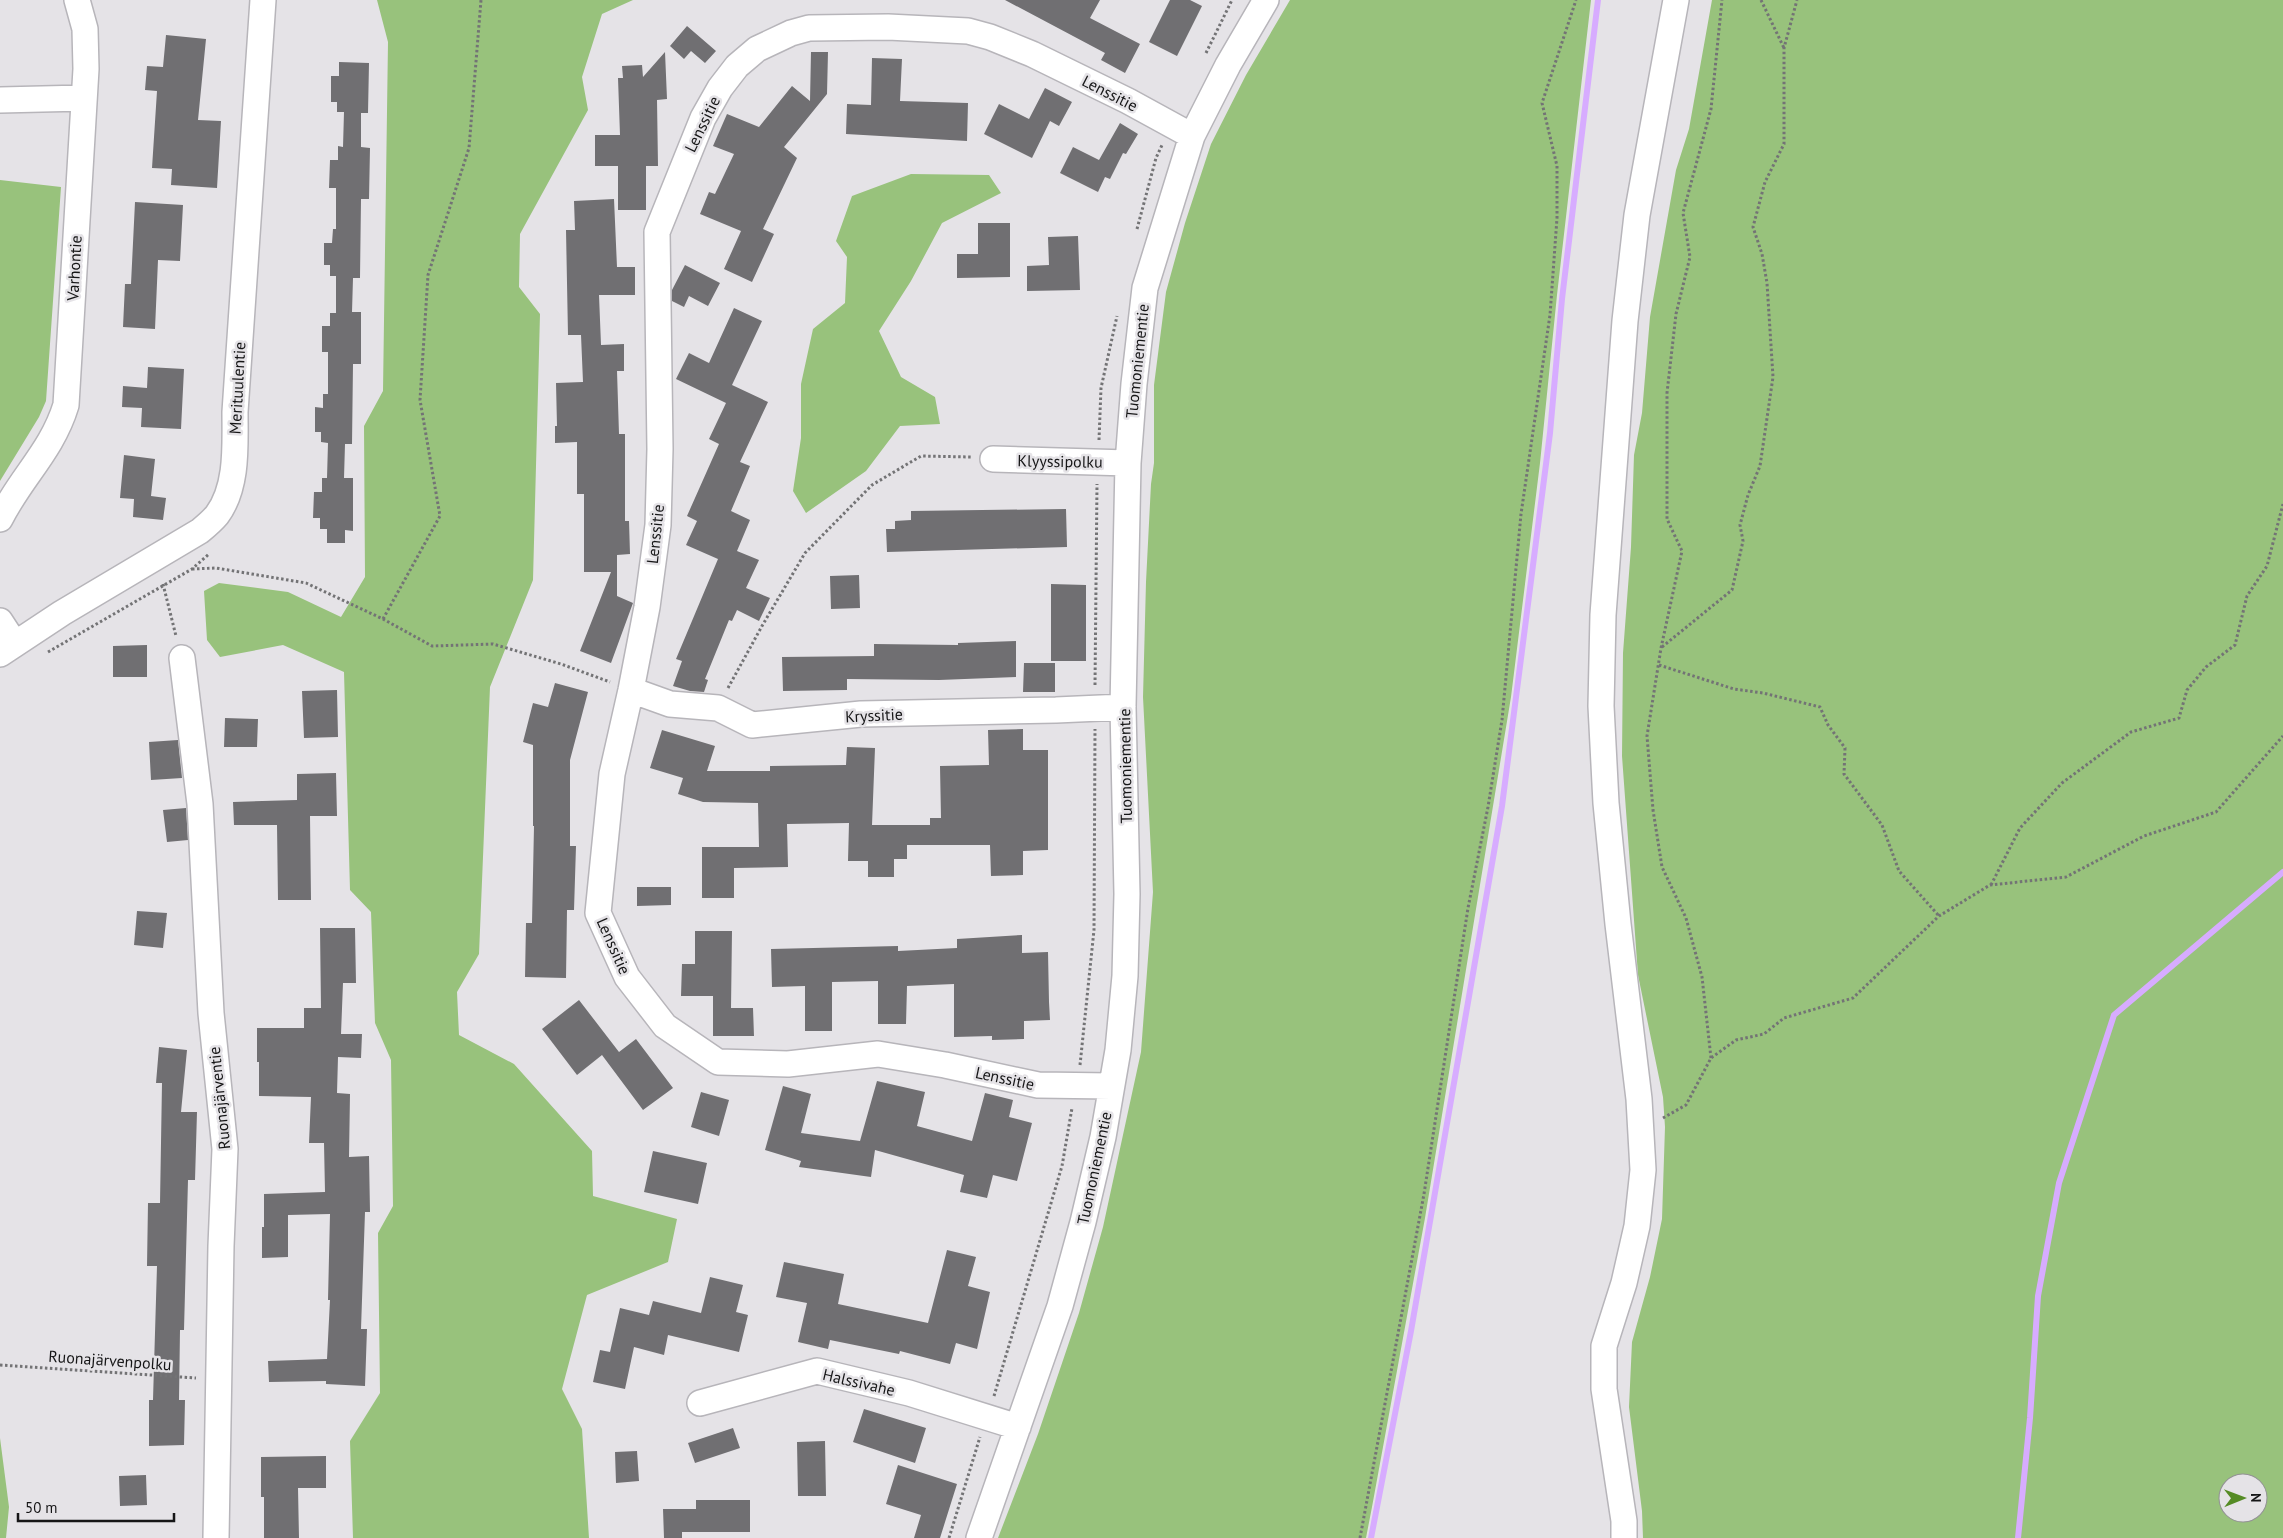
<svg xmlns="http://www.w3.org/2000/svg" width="2283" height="1538" font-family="'PT Sans',sans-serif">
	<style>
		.green { fill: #98c27c; fill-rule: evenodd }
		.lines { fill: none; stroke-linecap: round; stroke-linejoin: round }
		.stream { stroke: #d7acff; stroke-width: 6 }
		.building { fill: #706f72 }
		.minor-casing { stroke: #b7b5ba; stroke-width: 28 }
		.path { stroke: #737375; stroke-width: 3; stroke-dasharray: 2.5 2.5; stroke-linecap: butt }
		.minor { stroke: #fff; stroke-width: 25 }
		.labels { text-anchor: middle; stroke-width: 5; stroke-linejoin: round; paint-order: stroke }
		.street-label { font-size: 16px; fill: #161617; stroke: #e5e3e7 }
	</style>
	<rect width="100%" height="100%" fill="#e5e3e7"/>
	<path class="green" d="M377,0h256l-31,14 -20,63 6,33 -68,124 -1,53 21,27 -7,266 -43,107 -11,267 -22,38 2,43 55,29 78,87 1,45 84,23 -9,43 -81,33 -25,94 20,40 7,109h-236l-3,-97 30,-48 -2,-160 15,-27 -2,-146 -16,-37 -4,-111 -21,-22 -6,-218 -61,-27 -63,12 -13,-17 -3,-49 15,-8 69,9 53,25 24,-40 -1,-151 19,-35 5,-349z
		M1290,0h301l-34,295 -17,168 -29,234 -86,521 -53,289 -6,31h-368l40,-104 41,-121 24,-86 38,-175 12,-160 -10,-195 3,-115 5,-98 3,-21v-78l12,-93 19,-69 26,-79 35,-69z
		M1712,0h571v1538h-640l-1,-27 -13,-104 3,-65 18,-65 12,-58 3,-92 -2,-30 -25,-122 -16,-219 1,-103 8,-106 3,-92 8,-42 8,-96 26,-147 13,-41zM2228,1483h30v30h-30z
		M911,174l78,1 12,18 -59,30 -31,58 -32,50 22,46 34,20 5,27 -40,2 -34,45 -60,42 -13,-22 8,-53v-54l12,-55 32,-26 2,-46 -11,-16 16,-45z
		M0,180l61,7 -15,214 -7,16 -39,64z
		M0,1438l9,69 -3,31h-6z"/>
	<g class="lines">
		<path class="stream" d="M1371,1538l40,-207 91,-525 48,-373 12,-134 36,-299
			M2018,1538l12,-120 8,-122 21,-113 55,-168 169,-143"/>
	</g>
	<path class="building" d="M1005,0h95l-10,18 50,26 -15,29 -24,-13 4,-7z
		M1170,0h20l12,6 -25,50 -28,-14z
		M687,26l29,25 -11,12 -14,-12 -7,8 -14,-13z
		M166,35l40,4 -8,81 23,1 -4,67 -46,-3 1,-16 -20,-1 5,-77 -12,-1 2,-24 16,1z
		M665,52l2,47 -10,1 1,66h-12v44h-28v-44h-23v-31h25l-2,-57h5l-1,-12 20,-1 1,12z
		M811,52h17l-1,42 -43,53 13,11 -34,71 11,5 -22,48 -28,-13 17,-38 -41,-17 9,-22 6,2 19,-40 -21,-8 14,-32 32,13 33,-41 18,15z
		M872,58l30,1 -2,42 68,2 -1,38 -121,-7 1,-30 24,1z
		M339,62l30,1 -1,50h-7v34l9,1 -1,51h-8l-1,79h-7l-1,34h9v52h-8l-1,80h-7l-1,34h9v53l-8,-1v13h-18v-14h-7v-11h-7l1,-26h8v-14h5l1,-35 -7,-1v-10h-6v-25l8,1v-14h5v-42h-6v-26h8v-13h6v-37h-6v-11h-6v-22h8l1,-14h3v-41h-7l1,-28h8v-14l5,1 1,-35h-7v-10h-6v-26h8z
		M1045,88l27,14 -13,24 -9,-5 -18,37 -48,-24 15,-30 30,15z
		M1120,123l18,11 -12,20 -3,-1 -13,26 -5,-2 -7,15 -38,-19 13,-26 26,13z
		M614,199l3,68h18v28h-36l2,50 23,-1v27h-7l2,63h6v87h4l1,33 -13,1v41l16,7 -22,60 -31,-12 31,-79h-27v-78h-7v-52l-22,1v-17h2l-1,-43 27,-1 -2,-47h-13l-2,-105h9l-1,-29z
		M135,202l48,3 -3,56 -22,-1 -3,69 -32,-2 2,-43h6z
		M978,223h32v54l-53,1v-24h21z
		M1078,236l2,54 -53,1v-25l22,-1 -1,-28z
		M685,265l35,18 -12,23 -19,-10 -5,11 -12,-6v-11z
		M734,308l28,13 -30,64 36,17 -28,60 10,4 -19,45 19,9 -13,31 22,9 -13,28 24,10 -11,23 -22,-11 -5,11 -3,-1 -24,59 3,1 -4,12 -14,-1 -17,-5 9,-25 -6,-2 42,-100 -32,-14 11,-24 -10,-5 32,-72 -10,-5 17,-36 -50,-24 13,-26 20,10z
		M148,367l36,2 -3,60 -40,-2 1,-19 -20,-1 1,-21 24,2z
		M124,455l31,4 -4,37 15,2 -3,22 -30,-3 1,-18 -14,-1z
		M1066,509l1,38 -180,5 -1,-23h9v-8l16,-1v-9z
		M859,575l1,33 -29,1 -1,-33z
		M1051,584l35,1v76h-35z
		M1016,641v36l-77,3 -92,-1v11l-64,1 -1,-34 92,-1v-12l84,1v-2z
		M147,645v32h-34v-31z
		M1024,663h31v29h-32z
		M555,683l33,9 -18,68v86h6l-2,64h-7l-1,68 -41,-1 1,-54h6l2,-97h-1v-81l-10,-3 10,-39 15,4z
		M337,690l1,47 -34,1 -2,-47z
		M225,718l33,1 -1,28h-33z
		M1023,729v21h25v100l-25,1v24l-32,1 -1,-31h-83v14h-13v18h-26v-16h-20l1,-38 -62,1 1,43 -54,1v30h-32v-51h57l-1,-44 -55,-1 -25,-8 5,-16 -33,-10 12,-38 53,16 -8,25h63v-5l76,-1 1,-18 28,1 -3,77h58v-7h11l-1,-52 49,-1 -1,-35z
		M178,740l4,38 -31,2 -2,-38z
		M336,773l1,43h-27l1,84h-33l-1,-75h-43l-1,-23 64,-2v-26z
		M186,808l2,32 -21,2 -4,-32z
		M637,887h34v18l-34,1z
		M137,911l30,2 -4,35 -29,-3z
		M320,928h35l1,55h-13l-2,51h21l-1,24 -23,-1 -1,36 13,1 -1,63 20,-1 1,56h-5l-4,117h6l-2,57 -39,-2v-3l-57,1 -1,-21 59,-2 3,-59h-2l2,-86 -42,1v42l-26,1v-31h2v-33l61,-2 -1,-49h-15l2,-46 -52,-1v-34h-2v-34h47v-20h17z
		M695,931h37l-1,77h22l1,28h-41v-40h-32l1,-32h13z
		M1022,935v18l26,-1 1,50 1,18 -26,1v18l-32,1v-4l-38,1v-53l-47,2 -1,38h-28v-43l-46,1v49h-27v-45l-33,1 -1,-38 127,-3v5l59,-3v-9z
		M579,1000l40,52 17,-13 37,49 -30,22 -41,-55 -25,20 -35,-46z
		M159,1047l28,3 -6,62h16l-2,68h-7l-4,150h-4l-1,70h6l-1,45 -35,1v-46h4l4,-134h-10l1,-63h12l2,-120h-6z
		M877,1081l48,11 -8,34 55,15 13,-48 28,7 -4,17 23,6 -15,58 -24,-6 -6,23 -27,-6 4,-17 -89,-25 -4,27 -72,-10 2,-6 -36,-11 18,-64 28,8 -10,39 59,8z
		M701,1092l28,8 -10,36 -28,-9z
		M653,1151l54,12 -9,41 -54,-12z
		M947,1250l29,7 -8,29 22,6 -13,57 -21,-6 -6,21 -50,-13 -1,3 -69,-14 -2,9 -30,-7 9,-39 -31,-6 8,-35 60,12 -6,30 90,19z
		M710,1277l33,8 -7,27 12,3 -9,37 -71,-17 -4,20 -30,-8 -9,42 -32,-7 7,-32 10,2 10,-44 29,7 4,-14 48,12z
		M864,1409l62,19 -11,35 -62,-21z
		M733,1428l7,20 -45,15 -7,-20z
		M825,1441l1,55h-28l-1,-54z
		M637,1451l2,30 -23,2 -1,-31z
		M326,1456v32h-28l1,50h-35v-41h-3v-40z
		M898,1465l59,19 -17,54h-26l7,-23 -35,-11z
		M146,1475l1,30 -27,1 -1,-30z
		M696,1500h54v32h-68v6h-18l-1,-29h33z"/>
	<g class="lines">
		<g class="minor-casing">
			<path id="minor" d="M0,100l84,-2
				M993,459l135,4
				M0,519c21,-42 52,-68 66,-114l20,-336 -1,-40 -8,-29
				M0,621l15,23
				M0,654l62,-41 138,-82c6,-5 12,-10 17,-16 21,-28 18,-70 18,-103l28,-412
				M182,658l18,146 11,209 14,136 -4,97 -5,292
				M631,690l39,14 48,4 34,17 109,-11 195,-4 67,-3
				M1111,1086l-73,-1 -93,-20 -67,-11 -90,10 -70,-2 -53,-36 -38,-49 -29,-64 14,-139 19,-84 16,-83 11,-82 2,-76 -3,-217 46,-114 17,-30 17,-22 20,-17 34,-16 18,-5 79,-1 80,4 22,6 42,17 96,47 64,35
				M700,1403l117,-32 92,22 109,34
				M979,1538l81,-232 23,-84 20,-85 15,-87 7,-74 2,-82 -4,-187 5,-244 6,-79 11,-96 47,-152 36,-71 38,-65
				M1624,1538v-17l-20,-132v-43l20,-63 13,-57 6,-56 -4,-71 -21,-175 -12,-121 -5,-97 2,-91 22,-294 12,-106 39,-215"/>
		</g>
		<path class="path" d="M1761,0l23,48
			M1206,53l26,-53
			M1137,229l19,-71 6,-13
			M1099,440l2,-52 16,-72
			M192,569l24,-1 90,15 77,36 49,27 61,-2 68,20 49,18
			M163,584l13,52
			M383,619l57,-103 -20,-116 8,-125 41,-127 12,-148
			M1662,647l70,-57 11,-49 -3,-16 8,-30 12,-29 13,-89 -6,-94 -5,-29 -9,-27 12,-45 19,-38v-96l13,-48
			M48,652l144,-83 17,-15
			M1659,665l75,24 29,4 57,14 8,18 17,23 -1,26 38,51 17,46 40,45
			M1095,685l2,-201
			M728,688l34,-62 43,-73 67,-68 49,-29 51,1
			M1991,885l29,-57 42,-45 69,-51 48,-14 8,-28 19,-23 29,-22 12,-49 20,-30 16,-62
			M1711,1058l-9,-81 -16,-59 -24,-51 -9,-57 -6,-74 14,-88 21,-97 -15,-32v-126l9,-79 14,-57 -7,-44 28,-104 11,-109
			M1080,1065l14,-135 1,-201
			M1663,1118l23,-13 25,-47 25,-18 28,-6 20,-16 69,-20 86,-82 51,-31 76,-8 78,-41 72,-24 67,-76
			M0,1365l196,13
			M994,1396l68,-230 10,-58
			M949,1538l31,-101
			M1360,1538l64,-344 44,-286 20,-101 14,-87 19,-206 29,-199 7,-97v-52l-15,-63 34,-103"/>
		<use href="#minor" class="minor"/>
	</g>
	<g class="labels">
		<g class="street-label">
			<text transform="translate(1110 93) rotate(27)" y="6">Lenssitie</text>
			<text transform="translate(702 124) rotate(-64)" y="6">Lenssitie</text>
			<text transform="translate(74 268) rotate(-87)" y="6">Varhontie</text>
			<text transform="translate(1137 361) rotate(-84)" y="6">Tuomoniementie</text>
			<text transform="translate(237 388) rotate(-87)" y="6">Merituulentie</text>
			<text transform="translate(1060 461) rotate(1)" y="6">Klyyssipolku</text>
			<text transform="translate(655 534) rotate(-84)" y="6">Lenssitie</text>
			<text transform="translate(874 715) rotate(-3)" y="6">Kryssitie</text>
			<text transform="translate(1125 766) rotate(-91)" y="6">Tuomoniementie</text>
			<text transform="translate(614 946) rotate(66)" y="6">Lenssitie</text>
			<text transform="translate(1005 1078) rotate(12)" y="6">Lenssitie</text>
			<text transform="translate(219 1098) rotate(-96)" y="6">Ruonajärventie</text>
			<text transform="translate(1094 1168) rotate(-78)" y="6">Tuomoniementie</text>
			<text transform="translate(110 1360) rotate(4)" y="6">Ruonajärvenpolku</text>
			<text transform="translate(859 1382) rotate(13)" y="6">Halssivahe</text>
		</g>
	</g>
	<g transform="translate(2243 1498) rotate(89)"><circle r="24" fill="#e5e3e7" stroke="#929194"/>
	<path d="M0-4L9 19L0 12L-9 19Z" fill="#558b25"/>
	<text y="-8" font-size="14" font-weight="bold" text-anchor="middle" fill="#161617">N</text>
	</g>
	<path d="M18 1513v8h156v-8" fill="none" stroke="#161617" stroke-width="2.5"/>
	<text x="25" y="1513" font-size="15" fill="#161617" stroke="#e5e3e7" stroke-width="4" paint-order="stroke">50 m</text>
</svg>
